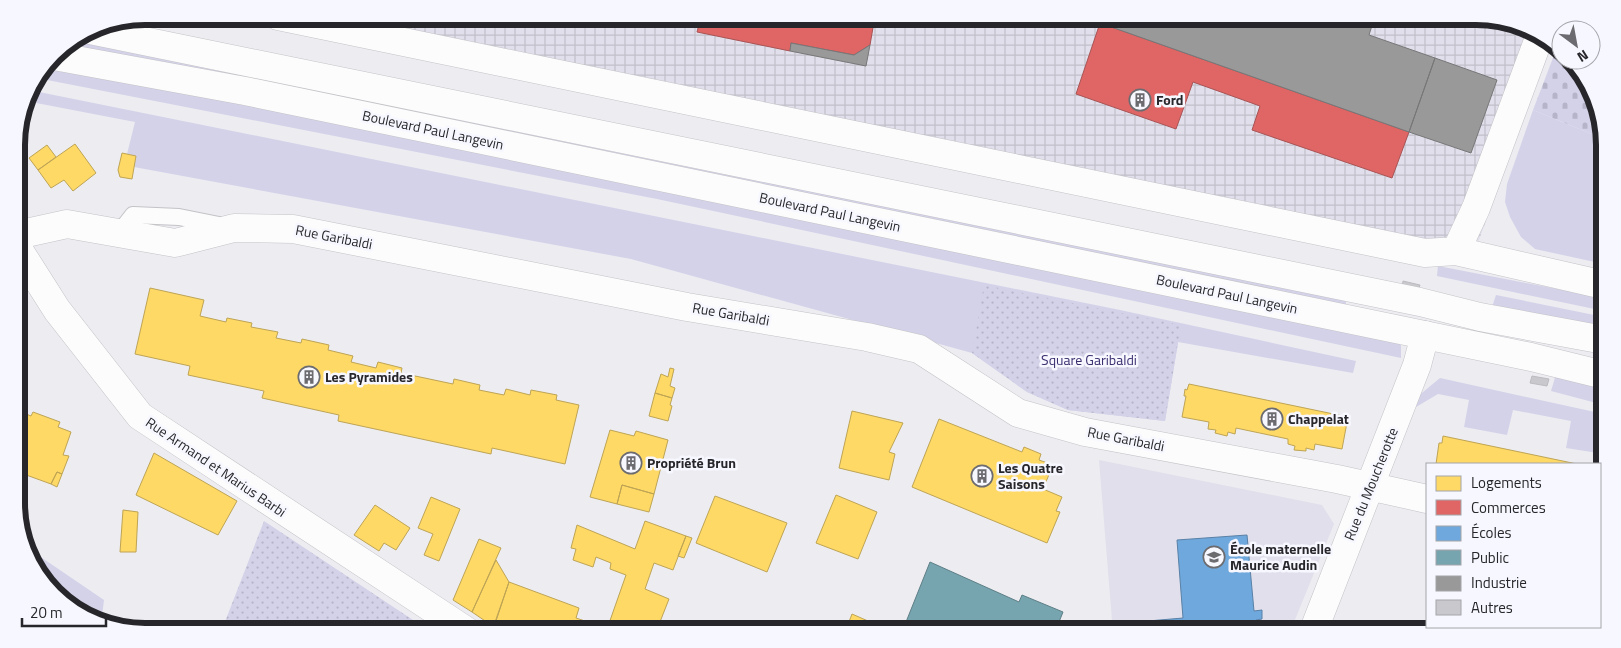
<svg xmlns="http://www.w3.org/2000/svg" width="1621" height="648" font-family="'Titillium Web',sans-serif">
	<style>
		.built { fill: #e0dfeb }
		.industrial { fill: url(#industrial-grid) }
		.grass { fill: #d4d2e9 }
		.cemetery { fill: url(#cemetery-stones) }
		.park { fill: url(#park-dots) }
		.homes { fill: #ffd966; stroke: #bea454 }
		.shops { fill: #e06666; stroke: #a85354 }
		.schools { fill: #6fa8dc; stroke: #5981a7 }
		.public { fill: #76a5af; stroke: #5e7f87 }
		.industry { fill: #999; stroke: #777778 }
		.building { fill: #c9c9cd; stroke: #bcbcc0 }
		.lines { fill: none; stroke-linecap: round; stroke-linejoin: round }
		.service-casing { stroke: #c3c3c7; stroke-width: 18 }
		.minor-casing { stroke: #c3c3c7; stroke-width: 29 }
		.secondary-casing { stroke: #c3c3c7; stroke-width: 29 }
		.service { stroke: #fcfcfd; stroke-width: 16 }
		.minor { stroke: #fcfcfd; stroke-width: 28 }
		.secondary { stroke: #fcfcfd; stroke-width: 28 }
		.labels { text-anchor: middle; stroke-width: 5; stroke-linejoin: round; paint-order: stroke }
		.poi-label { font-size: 14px; font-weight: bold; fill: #27272b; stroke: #f7f7ff; text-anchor: start }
		.street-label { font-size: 14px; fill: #27272b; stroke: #f7f7ff }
		.park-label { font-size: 14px; fill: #3a2e6f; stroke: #f7f7ff }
		.rim { fill: none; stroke: #27272b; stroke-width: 6 }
	</style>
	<defs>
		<pattern id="industrial-grid" width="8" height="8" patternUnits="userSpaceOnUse" patternTransform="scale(1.25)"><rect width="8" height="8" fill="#e0dfeb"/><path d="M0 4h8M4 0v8" fill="none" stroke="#c0bfca"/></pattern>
		<pattern id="cemetery-stones" width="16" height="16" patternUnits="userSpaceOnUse" patternTransform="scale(1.25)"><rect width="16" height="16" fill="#d4d2e9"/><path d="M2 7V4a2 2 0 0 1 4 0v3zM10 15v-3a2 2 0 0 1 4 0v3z" fill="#b6b4c8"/></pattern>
		<pattern id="park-dots" width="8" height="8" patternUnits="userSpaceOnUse" patternTransform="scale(1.25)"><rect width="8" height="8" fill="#d4d2e9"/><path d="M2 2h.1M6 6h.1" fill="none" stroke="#b6b4c8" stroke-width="1.8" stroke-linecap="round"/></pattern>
	</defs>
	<rect width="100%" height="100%" fill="#ececf1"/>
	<path class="built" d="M1099,460l223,45 12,19 -44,108h-177z"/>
	<path class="industrial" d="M306,16h1170l42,7 32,23 -78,213z"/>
	<path class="grass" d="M81,35l1264,261 2,15 -1282,-266z
		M48,64l1346,275 7,6v13l-744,-159 -620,-121z
		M29,90l1091,220 236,51 -3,12 -175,-31 -13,79 -97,-11 -41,-18 -55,-39 -341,-94 -497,-92 2,-11 -9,-2 8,-32 -109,-21z
		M1533,110l71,29v125l-69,-15 -14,-12 -11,-20 -5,-15 2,-18z
		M1438,266l166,32v13l-167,-35z
		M1496,295l108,22v14l-113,-21z
		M1557,371l47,12v22l-53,-14z
		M1440,378l164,36 1,13h-3l-4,26 -32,-5 5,-27 -58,-11 -6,25 -43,-8 5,-27 -31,-6 -22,13 1,-10z
		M29,549l75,51 -3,24 -53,-36z"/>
	<path class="cemetery" d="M1556,50l5,4v6h8l9,6 26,62v11l-71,-29z"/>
	<path class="park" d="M984,285l197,40 -16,96 -97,-11 -41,-18 -55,-39z
		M264,521l167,111h-210z"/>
	<path class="homes" d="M75,144l21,29 -23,18 -9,-11 -13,8 -13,-18z
		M47,145l9,12 -18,13 -9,-12z
		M122,153l14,3 -4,23 -12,-2 -2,-7z
		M150,288l54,12 -4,16 26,6 1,-4 25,5 -1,4 27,5 -2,6 25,5 1,-4 27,6 -1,5 25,6 -2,6 25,6 2,-6 24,6 -1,5 52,11 1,-5 26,6 -1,5 25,5 2,-6 24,6 1,-5 26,5 -1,5 23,5 -14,59 -73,-16 -1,6 -153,-33 1,-6 -77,-17 2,-7 -76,-16 2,-9 -55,-12z
		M670,368l4,1 -4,17 5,2 -3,10 -17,-5 6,-19 7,3z
		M1189,384l159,33 -6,32 -27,-5 -1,6 -8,-2v3l-12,-1 1,-4 -7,-2v-5l-52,-11 -1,6 -7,-2 -1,4 -12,-3 1,-3 -8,-1 1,-7 -27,-5 4,-21h-2l1,-7 2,1z
		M655,393l17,5 -2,7 2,1 -4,15 -19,-5z
		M18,405l2,1 -1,5 12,5 2,-4 27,10 -2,5 13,5 -8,23 6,1 -7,18 -5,-2 -6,12 -33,-12z
		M852,411l51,12 -14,29 6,2 -6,26 -50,-12z
		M939,419l83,33 2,-5 17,7 -2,6 14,5 -10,24 19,8 -6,14 4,1 -13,31 -135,-56z
		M610,430l24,6 2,-5 32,9 -14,54 -32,-9 -5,19 -27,-7z
		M1443,436l134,28h-141l3,-21h3z
		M154,453l83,48 -19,34 -82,-40z
		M1600,469l5,1 -1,35 -4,-1z
		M57,472l5,2 -5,13 -6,-3z
		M622,485l32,9 -5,18 -32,-8z
		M836,495l41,17 -19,47 -42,-16z
		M715,496l72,27 -20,49 -71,-29z
		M431,497l29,12 -21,52 -15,-6 9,-21 -15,-6z
		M375,505l35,23 -14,22 -12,-7 -5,8 -25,-16z
		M123,510l15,2 -2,40h-16z
		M645,521l41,15 -13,34 -19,-7 -9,26 24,10 -13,33h-50l20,-57 -16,-6 1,-6 -15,-6 -3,10 -20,-7 3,-11 -5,-1 6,-23 58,24z
		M686,536l6,2 -8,20 -6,-2z
		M479,539l22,9 -29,64 -19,-12z
		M496,560l13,22 -15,45 -22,-15z
		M509,582l70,26 -3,10 9,3 -4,11h-68l-19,-7z
		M852,614l32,14 -2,4h-37z
		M1472,627h25l-10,4z"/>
	<path class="shops" d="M701,16h174l-5,29 -16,10 -63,-12 -1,8 -93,-19z
		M1100,23l309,109 -17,46 -140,-48 8,-24 -67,-24 -17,47 -100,-35z"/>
	<path class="schools" d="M1247,535l7,76 8,-1v9l-6,1 1,12h-144v-8l70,-6 -6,-78z"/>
	<path class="public" d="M930,562l89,40 3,-7 41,17 -8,20h-153z"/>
	<path class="industry" d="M1103,16h272l-6,19 66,23 -26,74 -309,-109z
		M791,43l63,12 16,-10 -4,21 -76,-15z
		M1435,58l62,22 -26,73 -62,-21z"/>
	<path class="building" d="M1403,281l17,4 -2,6 -16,-3z
		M1532,376l17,3 -2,7 -17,-3z"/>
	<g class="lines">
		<g class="service-casing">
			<path id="service" d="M119,233l14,-18 46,2 45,9"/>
		</g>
		<g class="minor-casing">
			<path id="minor" d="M278,16l1147,237 31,-2 148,34
				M17,235l50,-11 108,19 59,-15 59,1 394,78 180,30 52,12 99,64 67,19 252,47 90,20
				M17,247l40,63 83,106 328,216
				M1456,251l20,-43 63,-170
				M1313,632l104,-267 8,-30"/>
		</g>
		<g class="secondary-casing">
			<path id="secondary" d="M90,30l1330,272 60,15 124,23
				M54,56l191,35 1286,266 73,18"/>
		</g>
		<use href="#service" class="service"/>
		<use href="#minor" class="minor"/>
		<use href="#secondary" class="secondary"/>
	</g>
	<defs>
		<g id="building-ring" transform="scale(1.125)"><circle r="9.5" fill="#f7f7ff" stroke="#6c6c70" stroke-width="1.5"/><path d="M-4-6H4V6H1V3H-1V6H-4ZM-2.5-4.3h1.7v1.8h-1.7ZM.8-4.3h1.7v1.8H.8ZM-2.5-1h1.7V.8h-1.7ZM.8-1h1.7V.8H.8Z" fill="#6c6c70"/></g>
		<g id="school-ring" transform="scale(1.125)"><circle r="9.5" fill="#f7f7ff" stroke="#6c6c70" stroke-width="1.5"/><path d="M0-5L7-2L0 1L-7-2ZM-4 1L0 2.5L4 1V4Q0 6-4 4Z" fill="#6c6c70"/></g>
	</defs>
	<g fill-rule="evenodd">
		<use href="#building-ring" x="1140" y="100"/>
		<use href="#building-ring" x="309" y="377"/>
		<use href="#building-ring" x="1272" y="419"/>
		<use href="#building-ring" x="631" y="463"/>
		<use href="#building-ring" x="982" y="476"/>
		<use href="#school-ring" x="1214" y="557"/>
	</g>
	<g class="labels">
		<g class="poi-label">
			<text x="1156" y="105">Ford</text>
			<text x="325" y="382">Les Pyramides</text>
			<text x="1288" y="424">Chappelat</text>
			<text x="647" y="468">Propriété Brun</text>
			<text x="998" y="473">Les Quatre<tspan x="998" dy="16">Saisons</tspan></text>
			<text x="1230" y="554">École maternelle<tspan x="1230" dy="16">Maurice Audin</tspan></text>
		</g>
		<g class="street-label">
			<text transform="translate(433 130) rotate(12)" y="5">Boulevard Paul Langevin</text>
			<text transform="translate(830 212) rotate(12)" y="5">Boulevard Paul Langevin</text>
			<text transform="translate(334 237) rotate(11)" y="5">Rue Garibaldi</text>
			<text transform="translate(1227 294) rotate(12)" y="5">Boulevard Paul Langevin</text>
			<text transform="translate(731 314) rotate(10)" y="5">Rue Garibaldi</text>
			<text transform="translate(1126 439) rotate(11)" y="5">Rue Garibaldi</text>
			<text transform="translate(216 467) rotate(34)" y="5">Rue Armand et Marius Barbi</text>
			<text transform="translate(1371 484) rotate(-68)" y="5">Rue du Moucherotte</text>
		</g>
		<g class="park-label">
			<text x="1089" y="365">Square Garibaldi</text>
		</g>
	</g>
	<path d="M0 0H1621V648H0ZM145 25H1476A120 120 0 0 1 1596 145V503A120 120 0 0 1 1476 623H145A120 120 0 0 1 25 503V145A120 120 0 0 1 145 25Z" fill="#f7f7ff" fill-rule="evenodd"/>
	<path class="rim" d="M145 25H1476A120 120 0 0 1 1596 145V503A120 120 0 0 1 1476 623H145A120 120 0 0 1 25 503V145A120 120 0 0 1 145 25Z"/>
	<rect x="1426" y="463" width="175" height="165" fill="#f7f7ff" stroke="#a4a4aa"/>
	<rect x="1436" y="476" width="25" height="15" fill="#ffd966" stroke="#a4a4aa"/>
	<text x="1471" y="488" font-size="15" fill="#27272b">Logements</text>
	<rect x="1436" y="500" width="25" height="15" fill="#e06666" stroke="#a4a4aa"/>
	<text x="1471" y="513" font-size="15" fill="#27272b">Commerces</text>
	<rect x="1436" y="526" width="25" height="15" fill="#6fa8dc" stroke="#a4a4aa"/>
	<text x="1471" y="538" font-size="15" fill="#27272b">Écoles</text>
	<rect x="1436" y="550" width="25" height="15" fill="#76a5af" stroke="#a4a4aa"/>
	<text x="1471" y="563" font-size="15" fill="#27272b">Public</text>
	<rect x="1436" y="576" width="25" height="15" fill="#999999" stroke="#a4a4aa"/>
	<text x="1471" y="588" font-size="15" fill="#27272b">Industrie</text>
	<rect x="1436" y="600" width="25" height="15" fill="#c9c9cd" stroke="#a4a4aa"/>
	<text x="1471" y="613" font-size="15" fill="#27272b">Autres</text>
	<g transform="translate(1576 45) rotate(148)"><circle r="24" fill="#f7f7ff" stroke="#a4a4aa"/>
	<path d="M0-4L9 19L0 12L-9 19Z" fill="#6c6c70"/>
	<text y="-8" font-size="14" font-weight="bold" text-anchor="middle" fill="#27272b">N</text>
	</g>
	<path d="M22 618v8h84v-8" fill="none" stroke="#27272b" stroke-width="2.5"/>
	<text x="30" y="618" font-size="15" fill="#27272b" stroke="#f7f7ff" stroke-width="4" paint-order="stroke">20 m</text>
</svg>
